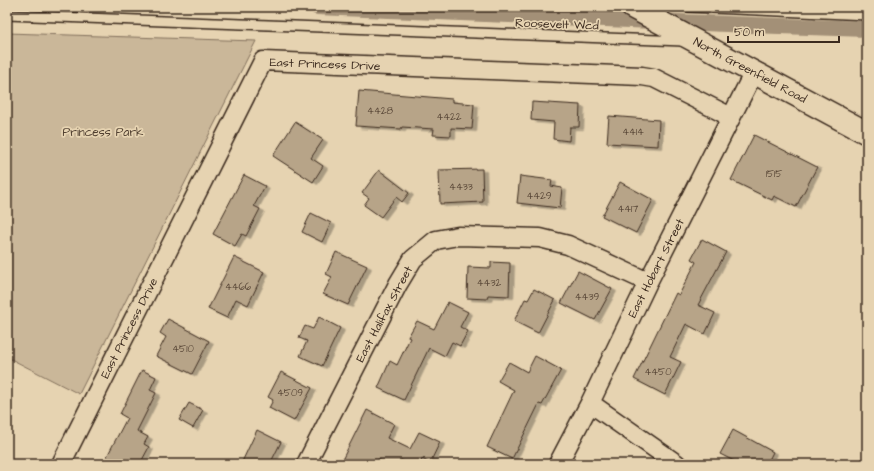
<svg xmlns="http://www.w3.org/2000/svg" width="874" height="471" font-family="'Architects Daughter',sans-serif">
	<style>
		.green { fill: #cab799; stroke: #82705c }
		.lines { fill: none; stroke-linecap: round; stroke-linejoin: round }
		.canal { stroke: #a39077; stroke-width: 16 }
		.building { fill: #b7a488; stroke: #3b2a1e; filter: url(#shadow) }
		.service-casing { stroke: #3b2a1e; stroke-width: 12 }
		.minor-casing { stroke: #3b2a1e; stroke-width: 21 }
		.secondary-casing { stroke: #3b2a1e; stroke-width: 25 }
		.service { stroke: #e6d3b1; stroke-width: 9 }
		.minor { stroke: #e6d3b1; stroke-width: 18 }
		.secondary { stroke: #e6d3b1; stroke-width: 22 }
		.labels { text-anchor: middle; stroke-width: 3.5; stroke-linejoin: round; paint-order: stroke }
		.number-label { font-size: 10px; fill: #5a4838 }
		.street-label { font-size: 12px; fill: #3b2a1e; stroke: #e6d3b1 }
		.park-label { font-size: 12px; fill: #503f30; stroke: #e6d3b1 }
	</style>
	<defs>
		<filter id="shadow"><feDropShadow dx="4.5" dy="2.5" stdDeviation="0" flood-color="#0004"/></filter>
	</defs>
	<rect width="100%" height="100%" fill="#e6d3b1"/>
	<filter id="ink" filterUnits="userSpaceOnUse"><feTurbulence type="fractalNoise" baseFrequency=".025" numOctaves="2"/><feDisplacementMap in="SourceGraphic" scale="8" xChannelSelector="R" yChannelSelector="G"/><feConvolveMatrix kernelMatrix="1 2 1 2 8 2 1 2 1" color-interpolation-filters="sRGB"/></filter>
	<g filter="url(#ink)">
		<path class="green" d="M7,33l249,8 -177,353 -72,-37z"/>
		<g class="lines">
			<path class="canal" d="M317,7l434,18 116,4"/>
		</g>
		<path class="building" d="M359,91l93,8v3l22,2 -2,25 -21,-1v8l-18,-1 1,-6 -32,-2 -1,2 -45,-3z
			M532,102l48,3 -1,22h-9l-1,14 -16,-2 1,-17 -23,-2z
			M609,116l50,4 -1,26 -51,-3z
			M295,122l28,18 -12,18 12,8 -10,16 -40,-26z
			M754,135l63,32 -21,40 -22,-11 -2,4 -41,-20z
			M482,169l1,33 -43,2 -1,-34z
			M379,170l30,23 -7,9 -6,-5 -15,20 -17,-12 5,-7 -7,-5z
			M244,175l21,11 -11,20 6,3 -14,27 -4,-2 -7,12 -22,-12z
			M520,176l32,4 -1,6 11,2 -2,20 -43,-5z
			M620,182l33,18 -17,33 -34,-17z
			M311,213l20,10 -9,19 -20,-10z
			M702,239l24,13 -28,53 17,8 -10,21 -19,-10 -16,33 11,5 -16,33 -31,-16 42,-86 3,2 17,-33 -5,-3z
			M336,252l31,14 -19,39 -25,-11 9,-17 -6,-3z
			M234,257l30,15 -16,33 -12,-6 -9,19 -19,-9z
			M491,262l19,1 -1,33 -21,-1 -1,4 -20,-1 1,-31 23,1z
			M578,271l34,18 -17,31 -34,-17z
			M534,289l21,11 -17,33 -24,-12 11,-22 3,1z
			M448,302l20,10 -8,15 8,4 -8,15 -8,-4 -7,14 -16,-8 -25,52 -26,-12 12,-27 7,4 13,-27 -2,-1 9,-16 17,8z
			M319,317l21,11 -18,38 -22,-10 7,-15 -8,-3 6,-12 8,3z
			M168,319l41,22 -17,33 -36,-18 10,-19 -6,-4z
			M535,356l26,14 -19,35 -3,-1 -27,55 -25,-12 27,-57 -16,-9 11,-19 18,10z
			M142,370l14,7 -6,13 6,3 -19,38 11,6 -4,7 5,3 -9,17h-37l24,-46 -7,-4z
			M281,372l31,16 -18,33 -25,-13 4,-8 -5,-3z
			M189,403l14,7 -10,18 -14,-8z
			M367,410l27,14 -7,14 23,11 9,-17 21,10 -10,21 -8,-4 -2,5h-11l-8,-4 -2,4h-12l-9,-5 -3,5h-25l-8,-4z
			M257,430l24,12 -11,22h-29z
			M733,430l40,22 -6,12h-27l-20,-10z"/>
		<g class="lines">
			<g class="service-casing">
				<path id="service" d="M689,7l178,8
					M7,15l676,26"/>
			</g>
			<g class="minor-casing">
				<path id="minor" d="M590,403l87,61
					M61,464l202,-403 379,15 12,2 77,39
					M306,464l92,-180 15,-25 23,-19 22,-4 82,2 28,7 80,37
					M558,464l32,-61 58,-121 106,-210"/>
			</g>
			<g class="secondary-casing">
				<path id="secondary" d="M632,7l235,126"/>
			</g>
			<use href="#service" class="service"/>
			<use href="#minor" class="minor"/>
			<use href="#secondary" class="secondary"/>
		</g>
	</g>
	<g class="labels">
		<g class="number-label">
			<text x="380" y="114">4428</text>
			<text x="449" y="120">4422</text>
			<text x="633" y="135">4414</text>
			<text x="774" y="177">1515</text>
			<text x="461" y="190">4433</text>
			<text x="539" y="199">4429</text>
			<text x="628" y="212">4417</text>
			<text x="489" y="286">4432</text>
			<text x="238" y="290">4466</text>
			<text x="587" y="300">4439</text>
			<text x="183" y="352">4510</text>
			<text x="658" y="375">4450</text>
			<text x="290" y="396">4509</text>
		</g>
		<g class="street-label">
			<text transform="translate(557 24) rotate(2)" y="4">Roosevelt Wcd</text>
			<text transform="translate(325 64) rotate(2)" y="4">East Princess Drive</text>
			<text transform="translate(750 70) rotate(28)" y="4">North Greenfield Road</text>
			<text transform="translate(656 268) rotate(-63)" y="4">East Hobart Street</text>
			<text transform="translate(384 314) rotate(-62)" y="4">East Halifax Street</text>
			<text transform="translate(129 328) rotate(-63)" y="4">East Princess Drive</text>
		</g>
		<g class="park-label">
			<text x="103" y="136">Princess Park</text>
		</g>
	</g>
	<rect width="874" height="471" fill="none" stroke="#e6d3b1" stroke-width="24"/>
	<rect x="12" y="12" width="850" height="447" fill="none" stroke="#3b2a1e" stroke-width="1.5" filter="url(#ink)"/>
	<path d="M728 36v6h111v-6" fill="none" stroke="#3b2a1e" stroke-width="2"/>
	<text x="734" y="36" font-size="12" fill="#3b2a1e" stroke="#e6d3b1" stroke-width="3" paint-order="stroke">50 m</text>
</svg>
